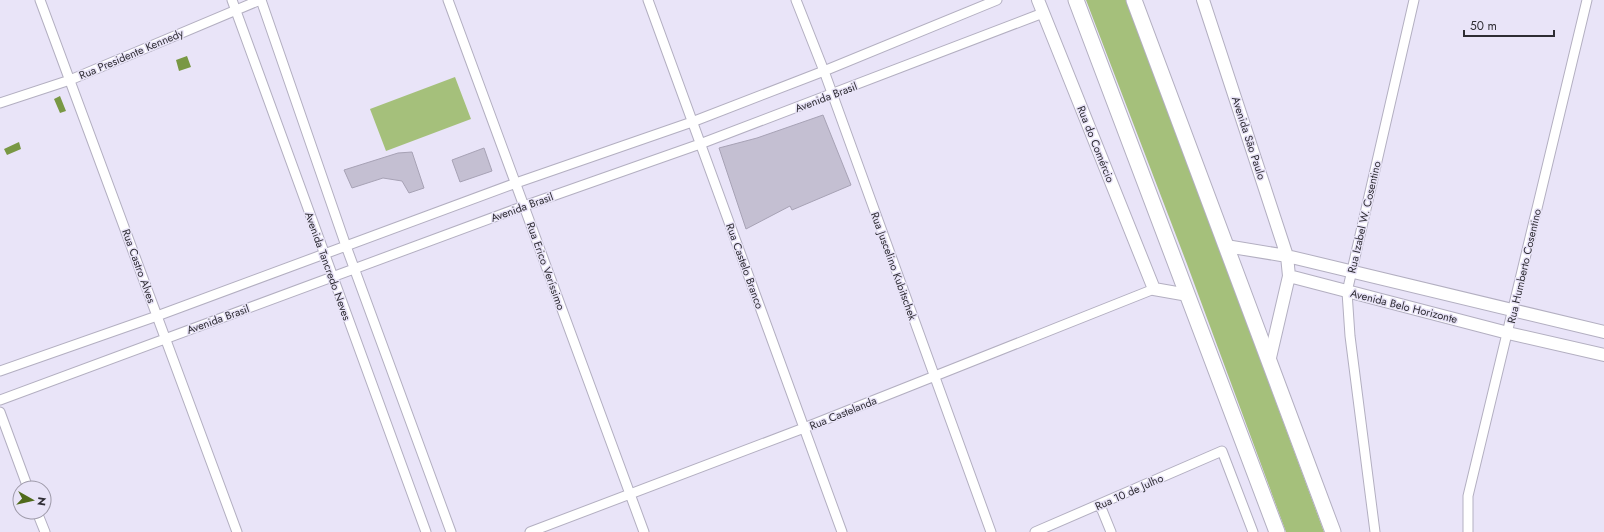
<svg xmlns="http://www.w3.org/2000/svg" width="1604" height="532" font-family="Jost,sans-serif">
	<style>
		.green { fill: #a5c07b }
		.water { fill: #799844 }
		.building { fill: #c4bfd2; stroke: #a7a2b5 }
		.lines { fill: none; stroke-linecap: round; stroke-linejoin: round }
		.minor-casing { stroke: #b3afc1; stroke-width: 11 }
		.tertiary-casing { stroke: #b3afc1; stroke-width: 14 }
		.trunk-casing { stroke: #b3afc1; stroke-width: 17 }
		.minor { stroke: #fff; stroke-width: 9 }
		.tertiary { stroke: #fff; stroke-width: 12 }
		.trunk { stroke: #fff; stroke-width: 15 }
		.labels { text-anchor: middle; stroke-width: 3; stroke-linejoin: round; paint-order: stroke }
		.street-label { font-size: 11px; fill: #2e2c33; stroke: #e9e4f8 }
	</style>
	<rect width="100%" height="100%" fill="#e9e4f8"/>
	<path class="green" d="M1086,0h41l197,532h-38l-99,-268z
		M455,77l16,42 -85,32 -16,-42z"/>
	<path class="water" d="M187,56l4,11 -12,4 -3,-11z
		M60,96l6,15 -6,2 -6,-14z
		M19,142l2,7 -14,6 -3,-6z"/>
	<path class="building" d="M823,115l28,70 -59,25 -2,-4 -44,23 -27,-81 38,-10z
		M484,148l8,23 -32,11 -8,-22z
		M412,152l12,36 -15,5 -7,-12 -19,-3 -31,10 -8,-18 54,-17z"/>
	<g class="lines">
		<g class="minor-casing">
			<path id="minor" d="M40,0l197,532
				M232,0l194,532
				M261,0l85,246 105,286
				M448,0l196,532
				M648,0l194,532
				M796,0l28,71 167,461
				M0,103l70,-23 190,-80
				M0,371l157,-55 359,-133 176,-61 132,-51 173,-71
				M0,400l524,-194 176,-62 343,-131
				M0,412l28,76
				M1100,505l11,27
				M37,512l8,20
				M530,532l274,-104 350,-139
				M1035,532l187,-81 31,81
				M1375,532l-25,-196 -3,-44 67,-292
				M1468,532v-36l119,-496"/>
		</g>
		<g class="tertiary-casing">
			<path id="tertiary" d="M1038,0l116,289 34,6
				M1203,0l84,256 2,20 -20,86
				M1226,246l61,10 317,76
				M1289,276l219,57 96,22"/>
		</g>
		<g class="trunk-casing">
			<path id="trunk" d="M1076,0l201,532
				M1134,0l199,532"/>
		</g>
		<use href="#minor" class="minor"/>
		<use href="#tertiary" class="tertiary"/>
		<use href="#trunk" class="trunk"/>
	</g>
	<g class="labels">
		<g class="street-label">
			<text transform="translate(131 54) rotate(-23)" y="4">Rua Presidente Kennedy</text>
			<text transform="translate(826 97) rotate(-21)" y="4">Avenida Brasil</text>
			<text transform="translate(1249 138) rotate(72)" y="4">Avenida São Paulo</text>
			<text transform="translate(1096 144) rotate(68)" y="4">Rua do Comércio</text>
			<text transform="translate(522 207) rotate(-20)" y="4">Avenida Brasil</text>
			<text transform="translate(1364 217) rotate(-77)" y="4">Rua Izabel W. Cosentino</text>
			<text transform="translate(139 266) rotate(70)" y="4">Rua Castro Alves</text>
			<text transform="translate(328 266) rotate(70)" y="4">Avenida Tancredo Neves</text>
			<text transform="translate(546 266) rotate(70)" y="4">Rua Erico Veríssimo</text>
			<text transform="translate(745 266) rotate(70)" y="4">Rua Castelo Branco</text>
			<text transform="translate(894 266) rotate(70)" y="4">Rua Juscelino Kubitschek</text>
			<text transform="translate(1524 266) rotate(-77)" y="4">Rua Humberto Cosentino</text>
			<text transform="translate(1404 306) rotate(14)" y="4">Avenida Belo Horizonte</text>
			<text transform="translate(218 319) rotate(-20)" y="4">Avenida Brasil</text>
			<text transform="translate(843 413) rotate(-22)" y="4">Rua Castelanda</text>
			<text transform="translate(1129 492) rotate(-24)" y="4">Rua 10 de Julho</text>
		</g>
	</g>
	<g transform="translate(32 500) rotate(98)"><circle r="19" fill="#e9e4f8" stroke="#9e9aa9"/>
	<path d="M0-3L7 15L0 10L-7 15Z" fill="#506a1b"/>
	<text y="-6" font-size="11" font-weight="bold" text-anchor="middle" fill="#2e2c33">N</text>
	</g>
	<path d="M1464 30v6h90v-6" fill="none" stroke="#2e2c33" stroke-width="2"/>
	<text x="1470" y="30" font-size="12" fill="#2e2c33" stroke="#e9e4f8" stroke-width="3" paint-order="stroke">50 m</text>
</svg>
